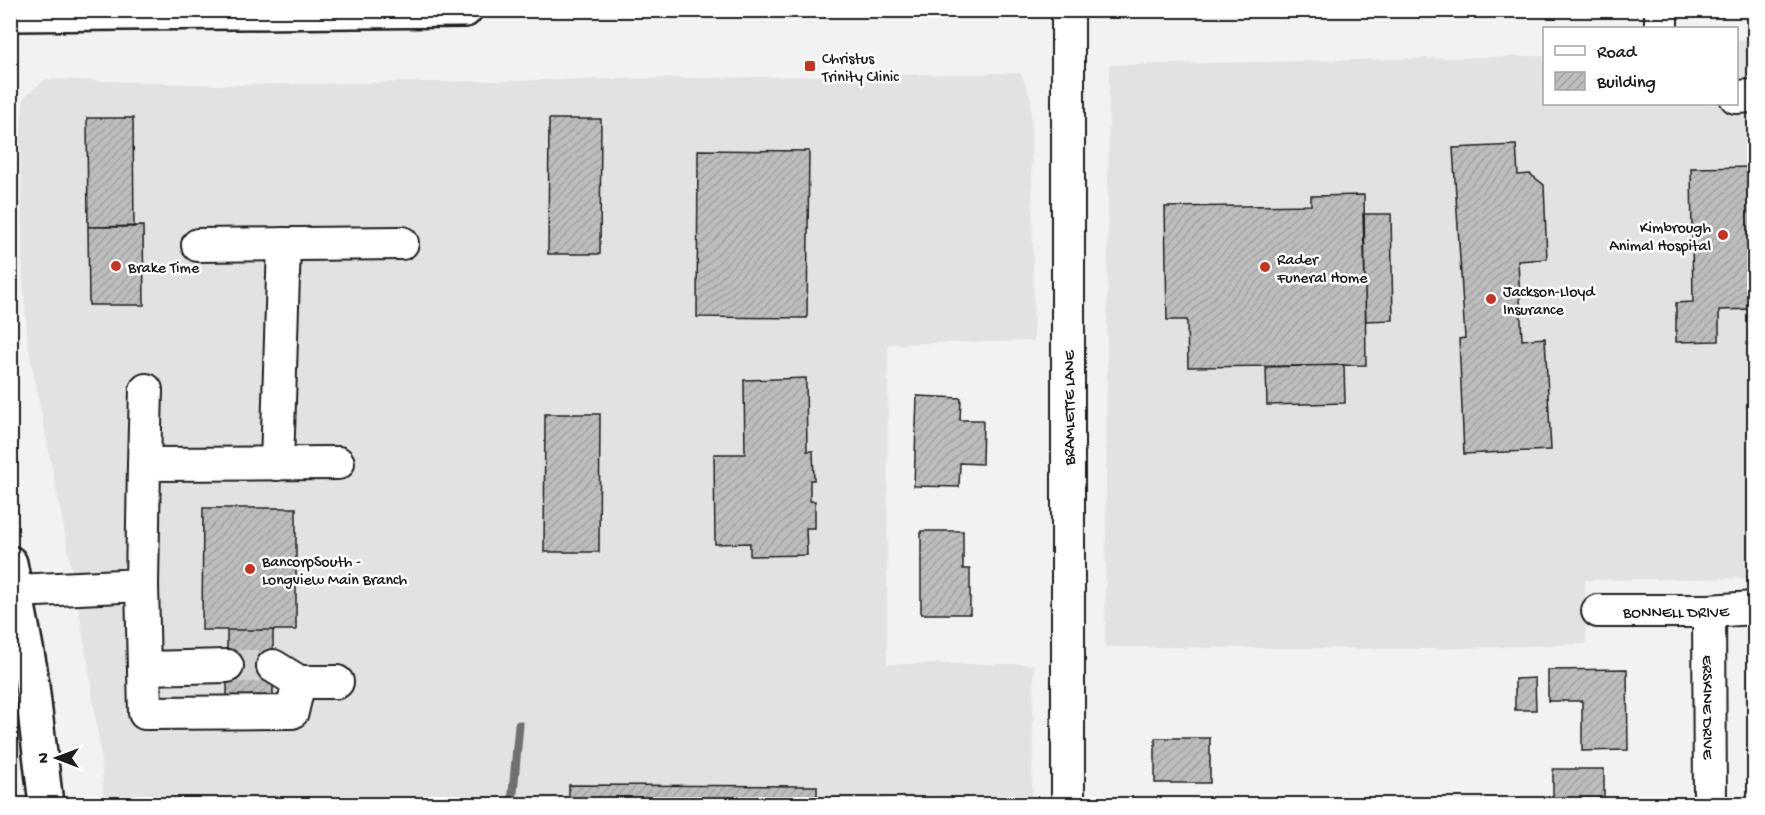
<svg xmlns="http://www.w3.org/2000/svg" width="1765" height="815" font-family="'Gochi Hand',sans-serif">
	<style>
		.built { fill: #e2e2e2 }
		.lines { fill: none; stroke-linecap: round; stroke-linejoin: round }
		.stream { stroke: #707070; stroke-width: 9 }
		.building { fill: url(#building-hatch); stroke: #1c1c1c; stroke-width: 1.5 }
		.minor-tunnel { stroke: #d2d2d2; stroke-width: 32; stroke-dasharray: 32 16; stroke-linecap: butt }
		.minor-casing { stroke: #1c1c1c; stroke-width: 36 }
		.major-casing { stroke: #1c1c1c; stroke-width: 38 }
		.minor { stroke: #fff; stroke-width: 32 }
		.major { stroke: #fff; stroke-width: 33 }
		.poi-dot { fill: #c8321e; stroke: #fff; stroke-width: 2 }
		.labels { text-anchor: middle; stroke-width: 5; stroke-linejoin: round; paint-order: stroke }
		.poi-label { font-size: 16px; fill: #1c1c1c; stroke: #fff; text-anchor: start }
		.street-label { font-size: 16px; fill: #1c1c1c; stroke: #fff }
	</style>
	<defs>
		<pattern id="building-hatch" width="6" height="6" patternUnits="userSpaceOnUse" patternTransform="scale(1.5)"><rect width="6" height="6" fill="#bdbdbd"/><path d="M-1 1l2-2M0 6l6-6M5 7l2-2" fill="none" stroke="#a2a2a2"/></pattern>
	</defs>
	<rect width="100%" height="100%" fill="#f2f2f2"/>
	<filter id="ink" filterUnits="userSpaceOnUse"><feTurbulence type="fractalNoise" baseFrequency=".0167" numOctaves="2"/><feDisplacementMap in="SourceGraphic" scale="12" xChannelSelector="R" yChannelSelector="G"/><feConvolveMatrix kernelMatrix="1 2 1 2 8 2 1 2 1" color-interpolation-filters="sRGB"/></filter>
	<g filter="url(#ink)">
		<path class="built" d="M1754,39v539l-169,2 1,64 -154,5 -327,-2 4,-582 435,-9v48h192l1,-64z
			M1021,73l10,26 3,242 -146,3 -1,320h147l-2,132 -145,1v7h-783l-4,-55 -12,-85 -21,-120 -39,-199 -5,-65 -3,-146 4,-37 22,-18 179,6z"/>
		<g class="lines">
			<path class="stream" d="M512,804l7,-79"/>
		</g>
		<path class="building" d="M87,118h46l1,109h-46z
			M549,119h52l-1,135h-52z
			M1516,145l2,30 12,-1 14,11 3,74 -29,2 4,79 23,-2 6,112 -87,4 -5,-115 6,-1 -12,-190z
			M698,150l111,1 -2,167 -110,-1z
			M1754,167v142l-35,1v31l-43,1v-39l17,-1 -2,-134z
			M1364,195l2,170 -178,2 -1,-47h-20l-2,-113 146,-2v-9z
			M1363,214h28l2,106 -27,1z
			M143,226l1,79h-55l-1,-78z
			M1344,365l1,38 -78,2 -1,-38z
			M806,378l1,73h6l1,29h-4v21h5v27h-9l1,27 -57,1v-13l-35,1 -1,-90h31l-1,-74z
			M917,396l44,2 -1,22h23l-1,44 -22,-1 -1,24 -45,-1z
			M545,414h55l-1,138h-55z
			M203,508h93v122h-94z
			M921,531h42v38h7v45h-49z
			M227,630h46v74h-46z
			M1627,669l1,81 -46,1v-50h-34v-31z
			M1535,678l1,32h-21v-31z
			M1155,738h55v45h-55z
			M1553,769h51v35h-51z
			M569,785l248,1v18h-248z"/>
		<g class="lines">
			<path class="minor-tunnel" d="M227,666h46"/>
			<g class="minor-casing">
				<g id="minor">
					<path d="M1068,10v794"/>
					<path d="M1661,10v18"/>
					<path d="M1736,97l18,-1"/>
					<path d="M198,245l204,-2"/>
					<path d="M144,464l2,-74"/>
					<path d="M277,464l7,-220"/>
					<path d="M142,585l3,128 147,-1 7,-30h38"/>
					<path d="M16,591l126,-6 2,-121 194,-1"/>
					<path id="s1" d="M1598,611h111l45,-3"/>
					<path id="s2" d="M1709,611l1,193"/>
					<path d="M273,666l26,16"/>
					<path d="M144,668l83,-2"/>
				</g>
			</g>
			<g class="major-casing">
				<path id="major" d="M10,14l455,-4
					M10,563l20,106 16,135"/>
			</g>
			<use href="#minor" class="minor"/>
			<use href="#major" class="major"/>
		</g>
	</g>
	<g class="poi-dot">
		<rect x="804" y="60" width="12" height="12" rx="3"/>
		<circle cx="1723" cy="235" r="6"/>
		<circle cx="116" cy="266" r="6"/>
		<circle cx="1265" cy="267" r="6"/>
		<circle cx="1491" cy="299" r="6"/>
		<circle cx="250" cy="569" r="6"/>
	</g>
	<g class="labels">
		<g class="poi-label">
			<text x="822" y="63">Christus<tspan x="822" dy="18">Trinity Clinic</tspan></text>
			<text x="1711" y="232" text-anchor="end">Kimbrough<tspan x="1711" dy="18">Animal Hospital</tspan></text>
			<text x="1277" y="264">Rader<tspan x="1277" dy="18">Funeral Home</tspan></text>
			<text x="128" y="272">Brake Time</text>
			<text x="1503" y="296">Jackson-Lloyd<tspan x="1503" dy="18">Insurance</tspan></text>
			<text x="262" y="566">BancorpSouth -<tspan x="262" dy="18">Longview Main Branch</tspan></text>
		</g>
		<g class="street-label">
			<text transform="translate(1068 408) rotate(-90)" y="6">BRAMLETTE LANE</text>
			<text dy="6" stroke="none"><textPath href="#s1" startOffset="78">BONNELL DRIVE</textPath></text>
			<text dy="6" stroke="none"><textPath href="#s2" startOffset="96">ERSKINE DRIVE</textPath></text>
		</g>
	</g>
	<rect width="1765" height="815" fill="none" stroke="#fff" stroke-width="36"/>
	<rect x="18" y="18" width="1729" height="779" fill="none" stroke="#1c1c1c" stroke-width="2" filter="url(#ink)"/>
	<rect x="1543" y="27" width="195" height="78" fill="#ffffff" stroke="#a4a4a4" stroke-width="1.5"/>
	<rect x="1555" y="46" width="30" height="9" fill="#ffffff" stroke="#a4a4a4" stroke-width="1.5"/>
	<text x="1597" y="57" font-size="18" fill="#1c1c1c">Road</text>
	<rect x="1555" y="72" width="30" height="18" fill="url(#building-hatch)" stroke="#a4a4a4" stroke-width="1.5"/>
	<text x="1597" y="87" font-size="18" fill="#1c1c1c">Building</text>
	<g transform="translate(57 758) rotate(270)" stroke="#ffffff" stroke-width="4.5" paint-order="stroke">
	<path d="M0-4.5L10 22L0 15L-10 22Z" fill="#1c1c1c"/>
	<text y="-9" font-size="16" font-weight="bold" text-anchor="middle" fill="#1c1c1c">N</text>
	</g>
</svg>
